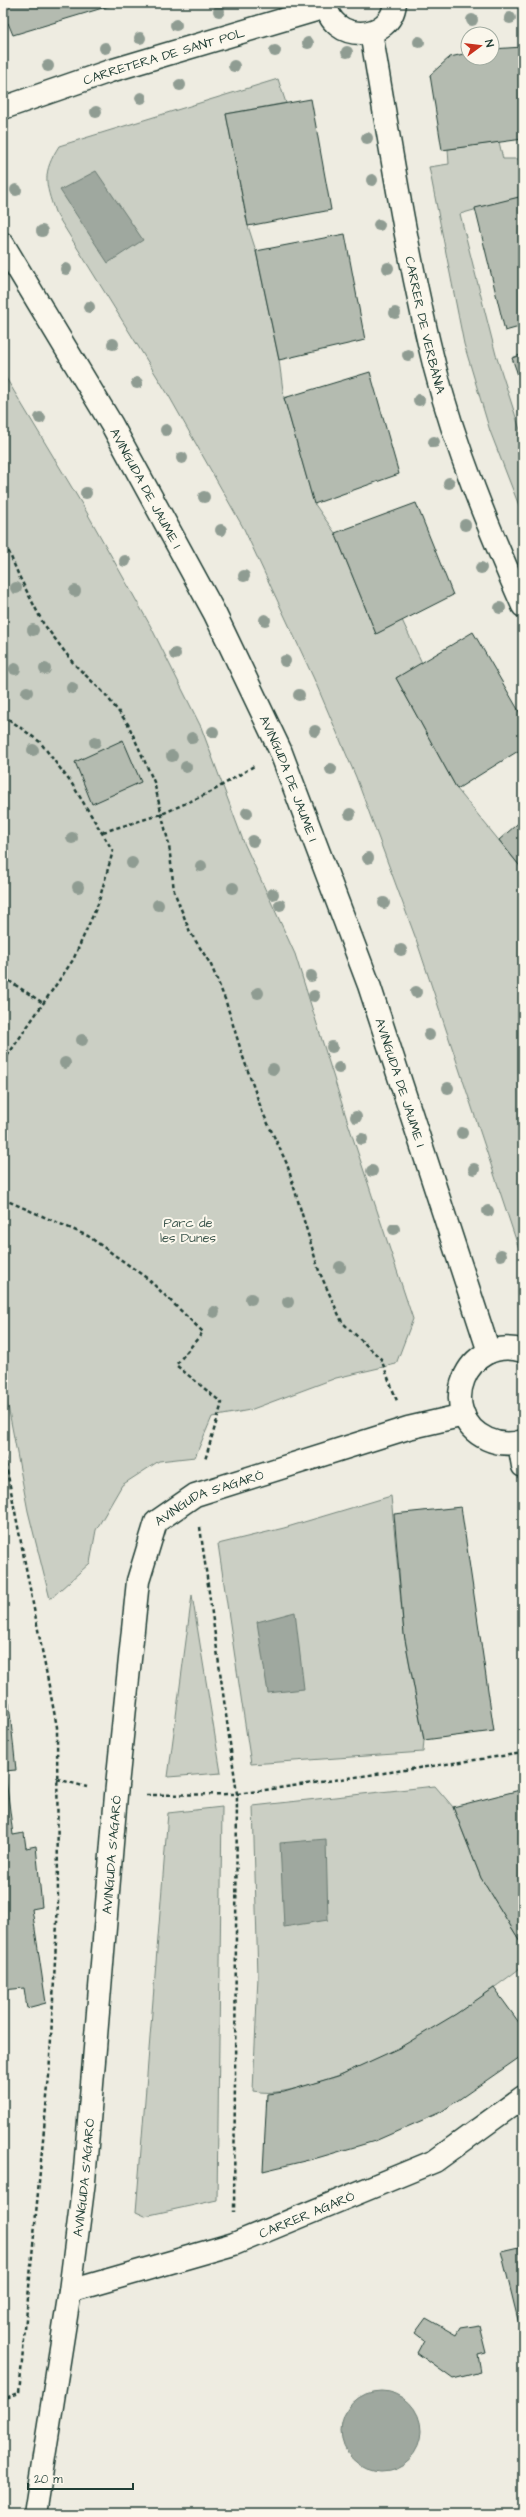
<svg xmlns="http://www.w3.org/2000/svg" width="526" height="2517" font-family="'Architects Daughter',sans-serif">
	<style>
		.green { fill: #cbcfc4; stroke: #75867c }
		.water { fill: #9fa89f; stroke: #6c7d74 }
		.building { fill: #b4bbb0; stroke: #1f3d34 }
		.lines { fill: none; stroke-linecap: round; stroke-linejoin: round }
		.street-casing { stroke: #1f3d34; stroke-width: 25 }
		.path { stroke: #1f3d34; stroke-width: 2.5; stroke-dasharray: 4 3; stroke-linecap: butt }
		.street { stroke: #fbf7ec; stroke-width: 22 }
		.tree { fill: #8f9c92 }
		.labels { text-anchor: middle; stroke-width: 4; stroke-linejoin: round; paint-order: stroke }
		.street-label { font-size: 13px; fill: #1f3d34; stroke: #fbf7ec }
		.park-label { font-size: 13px; fill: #415a51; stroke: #fbf7ec }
	</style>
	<rect width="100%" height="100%" fill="#eeece1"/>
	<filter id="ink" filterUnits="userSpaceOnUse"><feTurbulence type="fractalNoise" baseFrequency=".025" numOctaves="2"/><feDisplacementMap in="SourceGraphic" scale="8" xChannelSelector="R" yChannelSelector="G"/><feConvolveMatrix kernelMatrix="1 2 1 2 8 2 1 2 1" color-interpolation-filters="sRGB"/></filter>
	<g filter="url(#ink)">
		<path class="green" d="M278,79l8,24 -60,11 22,112 8,25 23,109 5,38 30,105 21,30 41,101 26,-14 20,43 -26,15 61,111 66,81v391l-107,-322 -60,-162 -42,-98 -70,-150 -75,-133 -114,-184c-10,-29 -13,-39 4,-66z
			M499,142l4,17h20v37l-63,18 36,141 27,84v77l-33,-85 -26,-87 -35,-177 20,-3 -1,-15z
			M3,373l83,138 64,114 51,102 43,116 51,111 53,169 65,196 -17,45 -60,14 -86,32 -38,7 -17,40 -36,4 -37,24 -26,45 -6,33 -40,36 -22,-88 -25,-131z
			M391,1496l13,138 20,106 -1,12 -172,12 -33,-220 66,-16z
			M192,1595l29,178 -53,4z
			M435,1786l18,21 28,71 42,68v20c-64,49 -133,96 -211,118 -21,6 -38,11 -59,7l5,-115 -5,-170z
			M222,1807l-5,393 -72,16 -9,-4 32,-399z"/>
		<path class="water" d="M96,171l47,69 -35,23 -48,-73z
			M295,1612l9,77 -36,4 -11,-71z
			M326,1839l2,81 -44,7 -4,-84z
			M341 2431a40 40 0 1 1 80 0a40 40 0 1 1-80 0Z"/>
		<path class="building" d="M3,3h116l-106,32 -5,-12 -5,2z
			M523,47v92l-81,11 -12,-75 20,-18 18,-4v5h24v-9z
			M311,99l20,111 -83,16 -22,-112z
			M523,196v130l-18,5 -30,-123z
			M345,234l20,106 -86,20 -23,-109z
			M523,354v35l-11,-31z
			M370,372l29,102 -85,30 -30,-106z
			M416,503l37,92 -77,39 -41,-101z
			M473,632l50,86v30l-66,41 -61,-111z
			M123,740l18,42 -49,22 -17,-42z
			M523,819v51l-24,-30z
			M461,1507l33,224 -70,9 -20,-106 -10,-120z
			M9,1703l7,67 -11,1 8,64 11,-2 2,15 10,-2 6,61 -10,2 14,94 -19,5 -3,-20 -21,2v-285z
			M520,1790l3,7v149l-42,-68 -28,-71z
			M494,1988l29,40v27l-82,57 -66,29 -58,17 -54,13 4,-77 17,-2 54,-16 61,-28 57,-34z
			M523,2246v78h-4l-18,-73z
			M426,2318l30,17 4,-7 19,-3 7,28 -8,2 3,17 -28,7 -36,-26 7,-13 -9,-7z"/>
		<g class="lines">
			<g class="street-casing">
				<g id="street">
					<path d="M326,3c4,40 65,40 69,0"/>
					<path id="s1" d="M371,32c19,112 36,225 64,336 21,82 54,161 88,238"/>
					<path id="s2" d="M3,108l107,-37 216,-64"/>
					<path id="s3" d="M3,244l109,181 103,189 65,136 89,235 120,367"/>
					<path d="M523,1351c-57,-18 -89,63 -36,88 11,5 24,6 36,2"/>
					<path d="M519,1443l4,23"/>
					<path id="s4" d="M70,2291l164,-47 201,-83 88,-64"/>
					<path id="s5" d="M35,2514l35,-223 14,-110 32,-386 22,-214 18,-59 39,-27 213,-67 56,-13"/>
				</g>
			</g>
			<path class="path" d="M3,538l16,38 24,47 31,41 31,30 23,30 26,58 15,63 5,46 16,41 21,33 14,34 18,58 19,54 25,53 32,107 23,51 39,37 16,42
				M3,715l37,27 32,42 41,67 -15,53 -25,56 -70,102
				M103,832l59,-18 49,-22 43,-26
				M3,977l40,26
				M3,1199l85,37 60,43 55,53 -27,33 46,38 -17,57
				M3,1450l54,277 1,176 -9,173 -30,317 -16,6
				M200,1527l37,267 -3,418
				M57,1779l30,8
				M146,1795l91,-1 286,-41"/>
			<use href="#street" class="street"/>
		</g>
		<g class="tree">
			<circle cx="219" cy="11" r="6"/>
			<circle cx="510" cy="18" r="6"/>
			<circle cx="472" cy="20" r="6"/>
			<circle cx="176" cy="25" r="6"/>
			<circle cx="140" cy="38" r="6"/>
			<circle cx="419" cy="42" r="6"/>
			<circle cx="308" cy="43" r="6"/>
			<circle cx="105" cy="48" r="6"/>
			<circle cx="275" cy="51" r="6"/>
			<circle cx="347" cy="52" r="6"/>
			<circle cx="48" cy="66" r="6"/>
			<circle cx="234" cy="66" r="6"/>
			<circle cx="180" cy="85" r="6"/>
			<circle cx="141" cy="98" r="6"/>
			<circle cx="96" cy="112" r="6"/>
			<circle cx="367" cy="138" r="6"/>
			<circle cx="372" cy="180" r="6"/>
			<circle cx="16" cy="190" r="6"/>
			<circle cx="379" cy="225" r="6"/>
			<circle cx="42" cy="231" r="6"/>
			<circle cx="388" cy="268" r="6"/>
			<circle cx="66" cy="269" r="6"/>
			<circle cx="89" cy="307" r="6"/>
			<circle cx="395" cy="313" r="6"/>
			<circle cx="113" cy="344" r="6"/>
			<circle cx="408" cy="355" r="6"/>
			<circle cx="137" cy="383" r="6"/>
			<circle cx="419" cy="400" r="6"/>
			<circle cx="40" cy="418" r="6"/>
			<circle cx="166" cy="430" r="6"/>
			<circle cx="434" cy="442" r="6"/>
			<circle cx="182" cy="458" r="6"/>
			<circle cx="449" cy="483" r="6"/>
			<circle cx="86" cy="493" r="6"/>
			<circle cx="204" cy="497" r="6"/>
			<circle cx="465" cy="525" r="6"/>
			<circle cx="221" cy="530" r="6"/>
			<circle cx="125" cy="561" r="6"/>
			<circle cx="481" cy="568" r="6"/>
			<circle cx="244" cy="576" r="6"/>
			<circle cx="16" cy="588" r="6"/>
			<circle cx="75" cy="591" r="6"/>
			<circle cx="500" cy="608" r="6"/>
			<circle cx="265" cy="620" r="6"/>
			<circle cx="33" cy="630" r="6"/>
			<circle cx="175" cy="654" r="6"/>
			<circle cx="285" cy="661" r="6"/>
			<circle cx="15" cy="669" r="6"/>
			<circle cx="45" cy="669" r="6"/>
			<circle cx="72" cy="688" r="6"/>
			<circle cx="27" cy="692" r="6"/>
			<circle cx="299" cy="695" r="6"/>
			<circle cx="315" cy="731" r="6"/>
			<circle cx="213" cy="732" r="6"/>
			<circle cx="192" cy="738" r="6"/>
			<circle cx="95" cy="742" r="6"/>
			<circle cx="33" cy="750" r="6"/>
			<circle cx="172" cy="756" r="6"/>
			<circle cx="186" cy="767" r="6"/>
			<circle cx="331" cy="769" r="6"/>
			<circle cx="247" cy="813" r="6"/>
			<circle cx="350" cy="814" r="6"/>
			<circle cx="72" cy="838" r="6"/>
			<circle cx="253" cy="841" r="6"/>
			<circle cx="368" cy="858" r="6"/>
			<circle cx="132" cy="863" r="6"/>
			<circle cx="201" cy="866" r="6"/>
			<circle cx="78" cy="887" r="6"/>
			<circle cx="233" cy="888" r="6"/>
			<circle cx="273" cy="894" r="6"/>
			<circle cx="384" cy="903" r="6"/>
			<circle cx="158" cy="905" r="6"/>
			<circle cx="280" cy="905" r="6"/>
			<circle cx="401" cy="950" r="6"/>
			<circle cx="311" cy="976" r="6"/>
			<circle cx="416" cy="992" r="6"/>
			<circle cx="258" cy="993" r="6"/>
			<circle cx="314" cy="996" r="6"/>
			<circle cx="429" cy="1035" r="6"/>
			<circle cx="82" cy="1040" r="6"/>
			<circle cx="332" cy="1047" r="6"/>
			<circle cx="65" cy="1063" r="6"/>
			<circle cx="339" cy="1068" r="6"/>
			<circle cx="273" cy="1069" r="6"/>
			<circle cx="448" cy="1088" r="6"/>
			<circle cx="356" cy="1117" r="6"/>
			<circle cx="462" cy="1133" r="6"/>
			<circle cx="362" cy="1139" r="6"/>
			<circle cx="474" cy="1169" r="6"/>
			<circle cx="372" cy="1171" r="6"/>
			<circle cx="488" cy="1211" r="6"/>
			<circle cx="394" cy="1229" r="6"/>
			<circle cx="501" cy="1255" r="6"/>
			<circle cx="340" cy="1267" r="6"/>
			<circle cx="251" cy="1299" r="6"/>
			<circle cx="288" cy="1302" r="6"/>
			<circle cx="214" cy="1312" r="6"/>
		</g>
	</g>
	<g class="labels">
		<g class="street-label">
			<text dy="5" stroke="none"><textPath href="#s2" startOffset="169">CARRETERA DE SANT POL</textPath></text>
			<text dy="5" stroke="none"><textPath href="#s1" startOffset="298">CARRER DE VERBÀNIA</textPath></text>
			<text dy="5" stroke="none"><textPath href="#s3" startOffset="283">AVINGUDA DE JAUME I</textPath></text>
			<text dy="5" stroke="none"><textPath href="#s3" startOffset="607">AVINGUDA DE JAUME I</textPath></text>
			<text dy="5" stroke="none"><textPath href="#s3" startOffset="931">AVINGUDA DE JAUME I</textPath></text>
			<text dy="5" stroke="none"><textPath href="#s5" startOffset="1060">AVINGUDA S'AGARÓ</textPath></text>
			<text dy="5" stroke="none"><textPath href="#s5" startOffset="664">AVINGUDA S'AGARÓ</textPath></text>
			<text dy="5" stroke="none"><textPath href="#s5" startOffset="340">AVINGUDA S'AGARÓ</textPath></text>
			<text dy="5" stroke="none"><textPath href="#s4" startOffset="249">CARRER AGARÓ</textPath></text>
		</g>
		<g class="park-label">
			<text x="188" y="1227">Parc de<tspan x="188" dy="15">les Dunes</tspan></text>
		</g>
	</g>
	<rect width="526" height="2517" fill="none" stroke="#fbf7ec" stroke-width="16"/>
	<rect x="8" y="8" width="510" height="2501" fill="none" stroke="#1f3d34" stroke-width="1.5" filter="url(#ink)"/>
	<g transform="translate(480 46) rotate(75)"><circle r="19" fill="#fbf7ec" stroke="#a3ada2"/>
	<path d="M0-3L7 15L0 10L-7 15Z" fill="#c8321e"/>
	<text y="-6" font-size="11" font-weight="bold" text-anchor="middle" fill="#1f3d34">N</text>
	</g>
	<path d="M28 2483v6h105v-6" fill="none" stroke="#1f3d34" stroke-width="2"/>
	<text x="34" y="2483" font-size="12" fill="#1f3d34" stroke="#fbf7ec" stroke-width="3" paint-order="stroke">20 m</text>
</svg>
